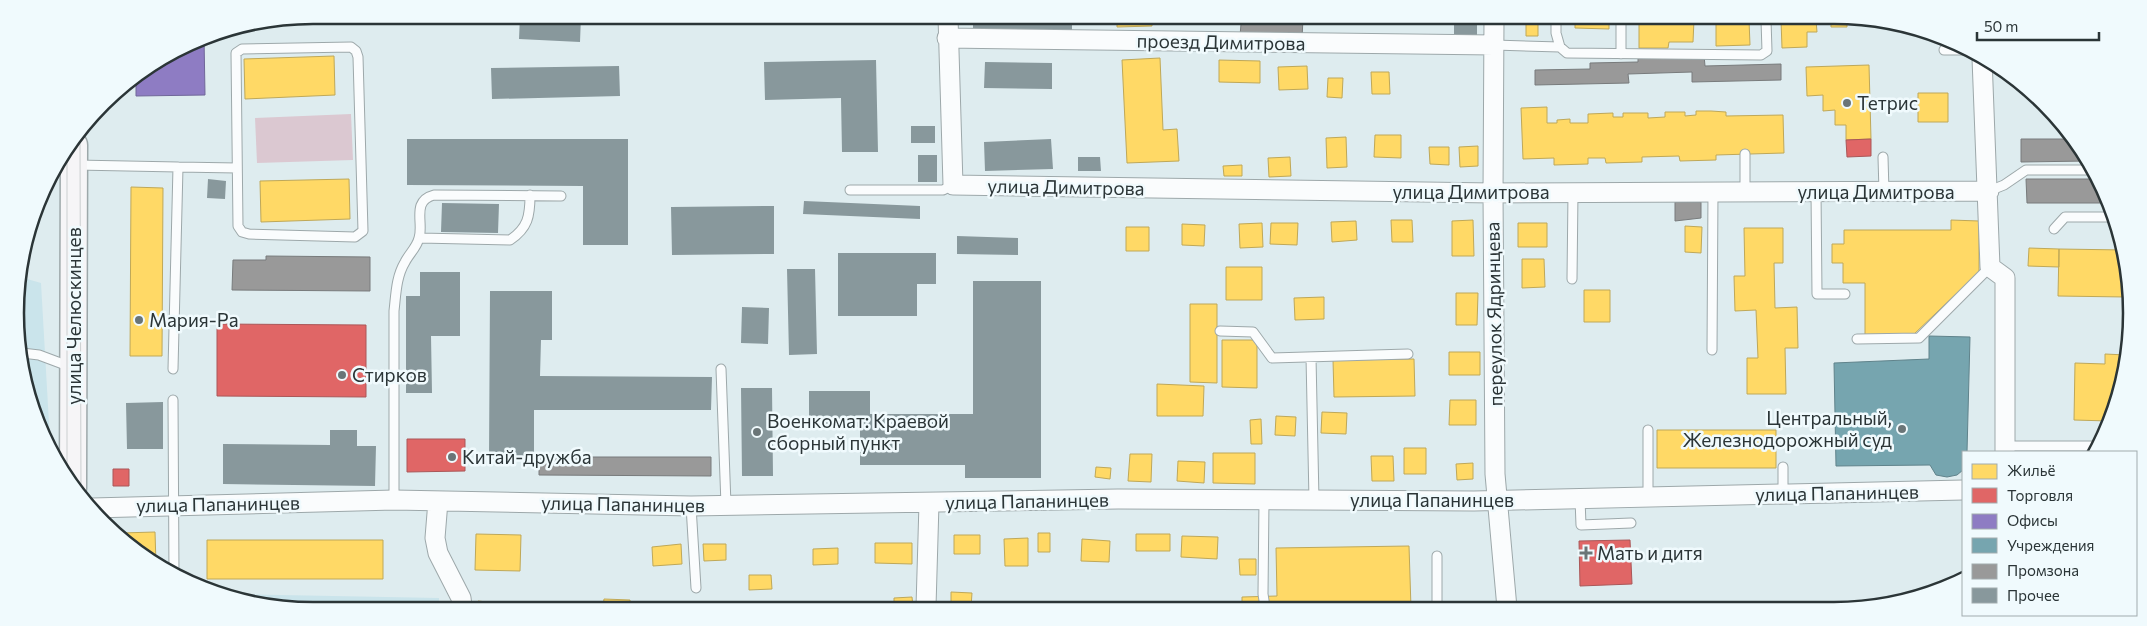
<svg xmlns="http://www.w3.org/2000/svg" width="2147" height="626" font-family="Commissioner,sans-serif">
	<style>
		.built { fill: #cae4eb }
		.green { fill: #dbc8d1 }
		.homes { fill: #ffd966; stroke: #bfa858 }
		.shops { fill: #e06666; stroke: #aa5758 }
		.offices { fill: #8e7cc3; stroke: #706799 }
		.public { fill: #76a5af; stroke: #60838b }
		.industry { fill: #999; stroke: #787b7c }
		.building { fill: #88989c }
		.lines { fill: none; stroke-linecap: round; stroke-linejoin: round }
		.lane-casing { stroke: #9da8aa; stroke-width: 11 }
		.street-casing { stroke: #9da8aa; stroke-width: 21 }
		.secondary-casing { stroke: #9da8aa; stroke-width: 29 }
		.lane { stroke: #fafcfd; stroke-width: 9 }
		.street { stroke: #fafcfd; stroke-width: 19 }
		.secondary { stroke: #f6f5f7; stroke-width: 26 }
		.tram { stroke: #cbcfd0; stroke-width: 1 }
		.poi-dot { fill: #6a7577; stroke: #f0fafd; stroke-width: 2 }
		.labels { text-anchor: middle; stroke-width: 5; stroke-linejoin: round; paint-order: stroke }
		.street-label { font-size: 19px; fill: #2b3537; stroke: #f0fafd }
		.poi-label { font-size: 19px; fill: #2b3537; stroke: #f0fafd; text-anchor: start }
		.rim { fill: none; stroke: #2b3537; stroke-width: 2.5 }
	</style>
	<rect width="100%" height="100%" fill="#deecef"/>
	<path class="built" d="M20,277l21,6 9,158 -25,-51 -9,-97z
		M224,594l215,4v8l-184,-1z"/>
	<path class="green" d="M351,114l2,46 -96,3 -2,-45z"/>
	<path class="homes" d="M1117,18h35v8l-35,1z
		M1526,19h12v17h-12z
		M1575,20h34v9l-34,-1z
		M1639,20h55l-1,22h-24l-1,6h-29z
		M1716,20h33l1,25 -34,1z
		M1781,20h35l1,12h-10v15l-25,1z
		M1831,20l16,1v6h-16z
		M334,56l1,39 -90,4 -1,-40z
		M1160,58l3,72 14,-1 2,32 -52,2 -5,-103z
		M1219,60l41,1v22l-41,-1z
		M1869,65l2,74 -25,1v-15h-11v-15l-12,1v-16l-16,1 -1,-29z
		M1307,66l1,23 -29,1 -1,-23z
		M1371,72h18l1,22h-18z
		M1328,78h15l-1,20 -15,-1z
		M1918,93h30v29h-30z
		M1547,107v16h10v-3l13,-1v4h18v-9l25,-1v4h10v-4h25v5l17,-1v-5h20v4l11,-1v-4h15l15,1v4l57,-1 1,38 -68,2v5l-36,1 -1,-5 -37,1v5l-36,1 -1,-5h-17v6l-34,1v-7l-31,1 -2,-51z
		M1375,135h26v23l-27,-1z
		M1346,137l1,30 -20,1 -1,-30z
		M1478,146v20l-18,1 -1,-20z
		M1429,147h20v18l-19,-1z
		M1290,157l1,19 -22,1 -1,-19z
		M1242,165v11h-18l-1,-10z
		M349,179l1,40 -89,3 -1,-41z
		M131,187l32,1 -1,168h-32z
		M1391,220h21l1,22h-21z
		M1473,220l1,36h-22v-35z
		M1951,220l28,1v51l-66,63h-48v-52h-22v-20h-11v-19h12v-14h107z
		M1356,221l1,19 -25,2 -1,-20z
		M1262,223l1,24 -23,1 -1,-24z
		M1271,223h27l-1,22 -27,-1z
		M1518,223h29v24h-29z
		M1182,224l23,1 -1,21 -22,-1z
		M1685,226l17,1 -1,26 -16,-1z
		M1126,227h23v24h-23z
		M1744,228h39v35h-9l1,45 22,-1 1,41h-13l1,46h-39v-36h11l-2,-48 -21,1 -1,-35h11z
		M2029,248l30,1v18l-31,-1z
		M2059,249l65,1 2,47 -68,-1z
		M1522,259h22l1,28 -23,1z
		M1226,267h36v33h-36z
		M1584,290h26v32h-26z
		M1456,293h22l-1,32h-21z
		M1324,297v22l-29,1 -1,-22z
		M1190,304h27v79l-27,-1z
		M1222,340h35v48l-35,-1z
		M1449,352h31v23h-31z
		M2105,354l21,1v16l-17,50 -35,-1 1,-57 30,1z
		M1414,359l1,37 -81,1 -1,-37z
		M1157,384l47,2 -1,30h-46z
		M1450,400h26v25h-27z
		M1322,412l25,1 -1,21 -25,-1z
		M1276,416l20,1 -1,19 -20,-1z
		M1261,419l1,25h-11l-1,-24z
		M1657,430h119v38h-119z
		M1404,448h22v26h-22z
		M1213,453h42v31l-42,-1z
		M1130,454h22l-1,28 -23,-1z
		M1371,456h22l1,25h-22z
		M1178,461l27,1 -1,21 -27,-2z
		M1473,463v16l-16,1 -1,-16z
		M1096,467l15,1 -1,11 -15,-2z
		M155,532l1,32 -35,-31z
		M1038,533h12v19h-12z
		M476,534l45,1 -1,36 -45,-1z
		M1136,534h34v17h-34z
		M954,535h26v19h-26z
		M1182,536l36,1 -1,22 -36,-2z
		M1028,538v28h-23l-1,-27z
		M1082,539l28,2 -1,21 -28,-1z
		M207,540h176v39h-176z
		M875,543h37v21l-37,-1z
		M681,544l1,20 -29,2 -1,-19z
		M703,544h23v16l-22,1z
		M1409,546l2,62 -169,-1v-10l35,-1 -1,-48z
		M838,548v16l-25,1v-16z
		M1239,559h17v16h-16z
		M749,575h22l1,14 -23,1z
		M951,592l21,1 -1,14h-20z
		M912,597l1,10h-19v-9z
		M604,599l26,1v6h-27z
		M478,601l35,4v1h-36z"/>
	<path class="shops" d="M1871,139v17l-24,1 -1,-17z
		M217,324l149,1v72l-149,-1z
		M407,439h58v32l-58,1z
		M113,469h16v17h-16z
		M1630,540l2,44 -52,2 -1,-45z"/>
	<path class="offices" d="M204,37l1,58 -69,1v-19z"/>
	<path class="public" d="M1929,336l41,1 -3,115h-4v18l-6,5 -10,2 -11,-2 -6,-10 -94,1 -2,-103 95,-4z"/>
	<path class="industry" d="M1213,18l90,1 -1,19 -62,-2 1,-12 -28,-1z
		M1704,55l1,11 76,-2v16l-89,2v-10l-64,2 1,9 -94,2v-15l55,-1v-6l48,-1v-5z
		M2021,139h53l8,8 6,14 -67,1z
		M2026,179h69l10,24h-78z
		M1675,202h26v16l-26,3z
		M266,256l104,1v34l-138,-1 1,-30h33z
		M539,457h172v19l-172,-1z"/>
	<path class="building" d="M520,16h61l-1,26 -61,-3z
		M973,17l99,1v15l-99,1z
		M1454,21h23v19h-23z
		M876,60l2,92h-36l-1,-54 -76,2 -1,-38z
		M985,62l67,1v26l-68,-1z
		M619,66l1,30 -128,3 -1,-31z
		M911,126h24v17h-24z
		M407,139h221v106h-45v-59l-176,-1z
		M1051,139l2,30 -68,2 -1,-29z
		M918,155h19v27h-19z
		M1078,157h22l1,14h-23z
		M208,179l18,2 -1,18 -18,-1z
		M804,201l116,5v13l-117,-5z
		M442,203l57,1 -1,29 -57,-1z
		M774,206v48l-102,1 -1,-48z
		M957,236l61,2v17l-61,-1z
		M838,253h98v31h-19v32h-79z
		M787,269h28l2,85 -28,1z
		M420,272h40v64h-29l1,57h-26v-97h14z
		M973,281h68v197h-76v-13h-105v-38h-51v-36h61v23h103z
		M490,291h62v49h-11l-1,36 172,1 -1,33h-177v50l-45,-1z
		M742,307l27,1 -1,36 -27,-1z
		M741,388h31l1,88h-31z
		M163,402v47h-36l-1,-46z
		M330,430h27v16h19l-1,40 -152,-2v-40l107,1z"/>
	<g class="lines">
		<g class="lane-casing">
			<path id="lane" d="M1556,19v14l4,14
				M1494,45l66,2 7,6 194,2 6,-4 -1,-31
				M351,47l5,4 2,6 5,174 -8,6 -106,-3 -7,-2 -4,-6 -2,-173 6,-4z
				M1944,50h19
				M1621,54v-34
				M1883,157l1,35
				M76,165l102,2 -5,202
				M178,167l59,1
				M850,190h93l10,-5
				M1989,191l15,-6 22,-15h65
				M1745,192v-38
				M1816,192l1,102h28
				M2054,229l11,-12h46
				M420,238l90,2c18,-12 20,-24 20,-45
				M1572,279l1,-86
				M1220,331l33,1 19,26 136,-4
				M1857,339l62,-1 71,-71
				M1712,350l1,-158
				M22,353l17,2 32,12
				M1311,357l3,143
				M721,369l5,136
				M173,400l1,175
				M2005,446h96
				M1783,467v28
				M1648,497v-67
				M1580,499l1,26 50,-2
				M394,500v-189c2,-17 2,-34 11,-49 4,-8 12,-15 14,-24 5,-15 -8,-37 15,-43l127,1
				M1264,500l-1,94 2,13
				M691,506l5,82
				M1437,556v52
				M1437,607h70"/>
		</g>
		<g class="street-casing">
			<path id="street" d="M948,17l5,168 540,8 496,-2
				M1494,19l-1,174 2,281 12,134
				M947,38l547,7
				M1982,58l8,209 15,11v174
				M438,501l-3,37 3,15 23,45 1,8
				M92,508l302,-8 297,6 427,-7 356,2 489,-11
				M926,607l3,-104"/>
		</g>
		<g class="secondary-casing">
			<path id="secondary" d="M73,488l1,-343"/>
		</g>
		<use href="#lane" class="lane"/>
		<use href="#street" class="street"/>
		<use href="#secondary" class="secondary"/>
		<path class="tram" d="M80,136l1,362
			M67,153v323"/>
	</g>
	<g class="poi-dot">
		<circle cx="1847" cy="103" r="5"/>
		<circle cx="139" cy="320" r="5"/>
		<circle cx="342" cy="375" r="5"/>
		<circle cx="1902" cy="429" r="5"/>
		<circle cx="757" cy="432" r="5"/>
		<circle cx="452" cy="457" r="5"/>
		<path d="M1583.5 545.5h5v5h5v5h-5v5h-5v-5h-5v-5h5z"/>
	</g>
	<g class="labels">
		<g class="street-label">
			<text transform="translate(1221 42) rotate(1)" y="7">проезд Димитрова</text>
			<text transform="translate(1066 187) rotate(1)" y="7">улица Димитрова</text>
			<text x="1471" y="199">улица Димитрова</text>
			<text x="1876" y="199">улица Димитрова</text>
			<text transform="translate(1494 314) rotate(-91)" y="7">переулок Ядринцева</text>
			<text transform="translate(74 316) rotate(-90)" y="7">улица Челюскинцев</text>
			<text transform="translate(1837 493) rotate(-1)" y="7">улица Папанинцев</text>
			<text x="1432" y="507">улица Папанинцев</text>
			<text transform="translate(1027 501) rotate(-1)" y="7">улица Папанинцев</text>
			<text transform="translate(218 504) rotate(-1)" y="7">улица Папанинцев</text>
			<text transform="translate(623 504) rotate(1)" y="7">улица Папанинцев</text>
		</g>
		<g class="poi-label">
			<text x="1857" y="110">Тетрис</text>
			<text x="149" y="327">Мария-Ра</text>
			<text x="352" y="382">Стирков</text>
			<text x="1892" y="425" text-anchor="end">Центральный,<tspan x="1892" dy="22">Железнодорожный суд</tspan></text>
			<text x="767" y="428">Военкомат: Краевой<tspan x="767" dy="22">сборный пункт</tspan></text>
			<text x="462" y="464">Китай-дружба</text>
			<text x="1597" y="560">Мать и дитя</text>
		</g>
	</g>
	<path d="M0 0H2147V626H0ZM313 24H1834A289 289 0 0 1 2123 313V313A289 289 0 0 1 1834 602H313A289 289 0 0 1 24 313V313A289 289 0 0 1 313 24Z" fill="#f0fafd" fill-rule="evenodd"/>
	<path class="rim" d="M313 24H1834A289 289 0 0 1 2123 313V313A289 289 0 0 1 1834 602H313A289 289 0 0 1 24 313V313A289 289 0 0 1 313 24Z"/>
	<rect x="1962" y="451" width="175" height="165" fill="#f0fafd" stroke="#a1abae"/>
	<rect x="1972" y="464" width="25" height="15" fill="#ffd966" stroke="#a1abae"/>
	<text x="2007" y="476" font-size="15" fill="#2b3537">Жильё</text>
	<rect x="1972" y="488" width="25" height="15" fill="#e06666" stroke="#a1abae"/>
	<text x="2007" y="501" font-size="15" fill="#2b3537">Торговля</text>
	<rect x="1972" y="514" width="25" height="15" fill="#8e7cc3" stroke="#a1abae"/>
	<text x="2007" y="526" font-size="15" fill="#2b3537">Офисы</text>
	<rect x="1972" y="538" width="25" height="15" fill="#76a5af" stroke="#a1abae"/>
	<text x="2007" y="551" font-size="15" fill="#2b3537">Учреждения</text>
	<rect x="1972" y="564" width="25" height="15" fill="#999999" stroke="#a1abae"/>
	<text x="2007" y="576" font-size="15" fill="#2b3537">Промзона</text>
	<rect x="1972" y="588" width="25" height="15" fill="#88989c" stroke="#a1abae"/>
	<text x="2007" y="601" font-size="15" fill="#2b3537">Прочее</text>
	<path d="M1977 32v8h122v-8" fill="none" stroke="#2b3537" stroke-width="2.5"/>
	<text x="1984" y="32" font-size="15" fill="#2b3537" stroke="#f0fafd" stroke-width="4" paint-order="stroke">50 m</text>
</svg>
